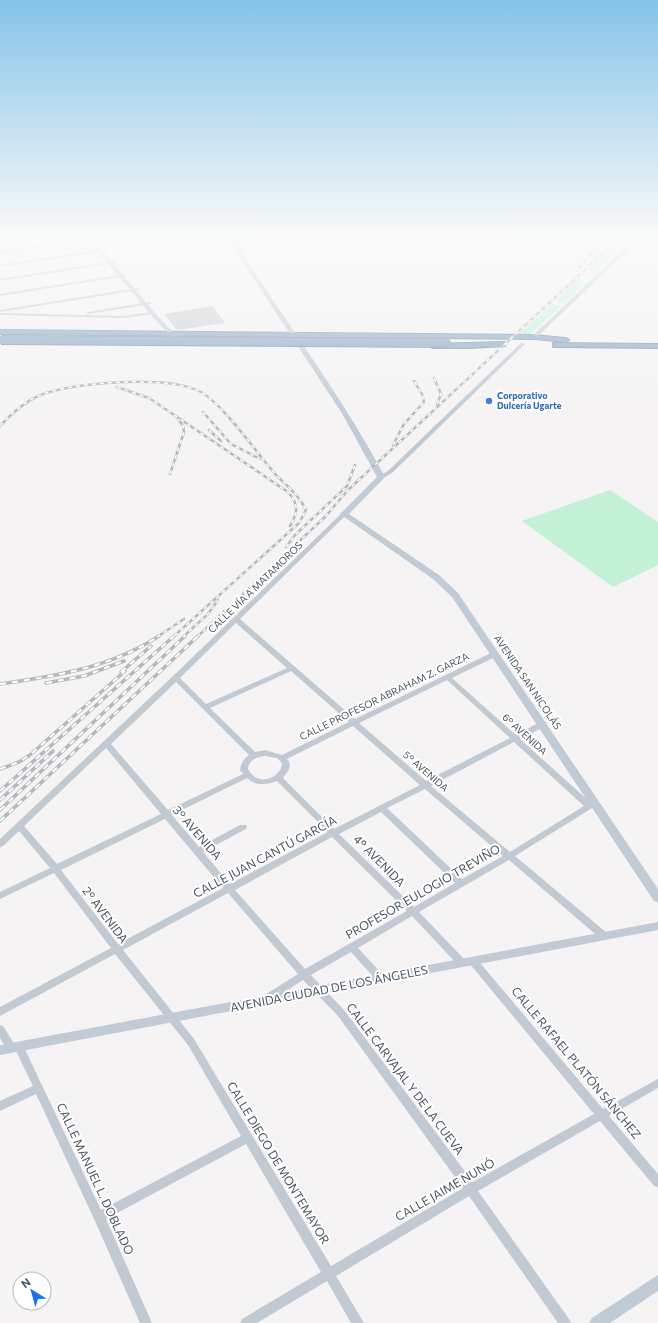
<svg xmlns="http://www.w3.org/2000/svg" width="658" height="1323" font-family="Commissioner,sans-serif">
	<style>
		.green { fill: #c3f1d5 }
		.building { fill: #cdcfd5 }
		.lines { fill: none; stroke-linecap: round; stroke-linejoin: round }
		.highway-casing { stroke: #7690ad; stroke-width: 2 }
		.street { fill: #c1cad2; fill-rule: evenodd }
		.secondary { fill: #c1cbd6; fill-rule: evenodd }
		.highway { fill: #8ba5c1; fill-rule: evenodd }
		.rail-far1-casing { stroke: #b5b8bd; stroke-width: 2.5 }
		.rail-casing { stroke: #b5b8bd; stroke-width: 3.5 }
		.rail-far1 { stroke: #fff; stroke-width: 1.5; stroke-dasharray: 4; stroke-linecap: butt }
		.rail { stroke: #fff; stroke-width: 2; stroke-dasharray: 6; stroke-linecap: butt }
		.highway-bridge-casing { stroke: #7690ad; stroke-width: 10; stroke-linecap: butt }
		.highway-bridge { stroke: #8ba5c1; stroke-width: 8 }
		.shop-dot { fill: #3f7fe0; stroke: #fff; stroke-width: 1.5 }
		.labels { text-anchor: middle; stroke-width: 4; stroke-linejoin: round; paint-order: stroke }
		.far-shop-label { font-size: 9px; font-weight: bold; fill: #366cbe; stroke: #fff; text-anchor: start }
		.street-label { font-size: 10px; fill: #4a5661; stroke: #fff }
		.near-street-label { font-size: 12px; fill: #4a5661; stroke: #fff }
	</style>
	<rect width="100%" height="100%" fill="#f5f3f3"/>
	<path class="green" d="M608,251l2,3h5l-18,18 -9,-2z
		M578,278l8,5 -22,20 -8,-2z
		M552,304l10,2 -32,28 -12,1z
		M610,490l48,32v43l-45,22 -91,-66z"/>
	<path class="building" d="M212,306l13,17 -48,7 -13,-16z"/>
	<g class="lines">
		<g class="highway-casing">
			<path id="highway" d="M0,330l534,5 31,3 4,2 -4,2 -31,-3 -534,-5z
				M502,342h3v4l-34,2h-38l-4,-2 4,-2z
				M553,343l105,1v4l-102,-1h-3z"/>
		</g>
		<path class="street" d="M0,238h8l-8,2z
			M92,238l4,1 -2,1 -94,13v-2z
			M104,249l2,1 -1,1 -105,16v-2z
			M114,261h1v2l-115,18v-2z
			M125,274h1v2l-126,20v-2z
			M137,288h2v2l-139,22v-2z
			M149,302l2,1v1l-63,10 -2,-1 2,-1z
			M152,312l2,1v1l-31,4 -123,-3v-2l123,3z
			M521,343l4,1 -133,129 -9,5h-4v-2l9,-5z
			M344,512l3,2 -1,1 -106,104 115,100 138,-67h4l1,2 -1,2 -45,22 64,57 24,-13h6l1,2 -1,2 -26,13 70,63 4,-2 3,1 1,2 -1,2 -82,51 92,77 1,3 -1,3 -3,1 -3,-1 -92,-79 -90,52 46,48 2,3 -2,3 -3,1 -3,-1 -47,-50 -54,32 25,27 2,3 -2,3 -3,1 -3,-1 -26,-29 -40,23 33,35 129,172 121,-68 -124,-150 -2,-3 2,-3 3,-1 3,1 127,151 55,-30v9l-49,28 49,58v13l-4,-1 -54,-65 -122,70 91,128 2,4h-13l-89,-127 -133,80 28,47h-13l-24,-42 -70,42h-17l2,-4 79,-47 -75,-128 -140,75 46,104h-12l-45,-102 -59,-127 -36,17v-10l33,-15 -18,-37 -1,2 -3,1 -3,-1 -8,-13v-13l3,1 12,19 1,-2 3,-1 3,1 79,167 140,-74 -53,-91 -73,-91 -115,62v-9l111,-59 -57,-75 -54,26v-7l50,-24 -31,-37 -16,15 -3,1v-8l173,-163 169,-163zM236,623l51,45 -81,36 -26,-26zM291,671l58,51 -67,33 -17,-5 -10,2 -45,-44zM447,680l63,58 -84,43 -67,-58zM176,682l73,73c-6,4 -8,9 -9,15l3,4 -75,36 -57,-66zM353,726l67,59 -86,44 -51,-51c5,-6 10,-13 4,-19zM514,742l70,64 -74,46 -79,-66zM106,748l55,66 -104,50 -33,-38zM265,756l12,2 5,5c0,12 -17,21 -27,14 -3,-2 -5,-5 -7,-8 1,-9 8,-12 17,-13zM247,778c8,8 20,7 30,3l51,51 -98,52 -27,-32 43,-23 1,-2 -1,-2h-6l-41,22 -27,-32zM425,789l78,67 -41,23 -75,-71zM381,812l74,71 -41,24 -75,-73zM165,819l58,69 -105,56 -57,-74zM332,837l75,74 -102,58 -70,-79zM228,893l70,81 -35,22 -2,3 2,3 3,1 3,-1 34,-22 35,36 125,172 -132,78 -137,-227 -71,-89z"/>
		<path class="secondary" d="M87,238h5l62,74 30,32v2h-4l-30,-32z
			M227,238h5c51,80 108,155 153,239l-36,37 90,61 19,18 200,296v13l-4,-1 -202,-304 -19,-18 -93,-65 37,-37 -34,-62z
			M636,238h5l-105,100h-4v-2z
			M658,922v8l-658,125v-10z
			M658,1275v16l-48,32h-21l3,-5z"/>
		<use href="#highway" class="highway"/>
		<g class="rail-far1-casing">
			<path id="rail-far1" d="M576,271l18,-19
				M434,378l7,16 -4,10
				M117,387l32,11 139,94c11,12 10,21 2,34
				M203,412l28,32 29,15
				M0,426c11,-12 23,-23 38,-30 33,-14 128,-21 161,-5 24,12 58,63 78,85 11,11 22,19 29,34l-7,13 -126,114
				M209,430l12,11
				M393,445l11,-21 20,-22 -2,-8 -8,-13
				M170,474l14,-42 -1,-6 -5,-7
				M286,547l9,-12 52,-49 8,-21
				M157,637l27,-18
				M183,637l25,-23 10,-14
				M197,637l128,-120 23,-27 271,-252"/>
		</g>
		<g class="rail-casing">
			<path id="rail" d="M121,672l30,-26
				M46,683l38,-7 40,-15
				M0,684c56,-8 110,-16 159,-48
				M0,769l19,-7 11,-7 95,-84
				M0,791l174,-155
				M0,800l53,-49
				M0,810l185,-174
				M0,821l198,-185"/>
		</g>
		<use href="#rail-far1" class="rail-far1"/>
		<use href="#rail" class="rail"/>
		<g class="highway-bridge-casing">
			<path id="highway-bridge" d="M1,340l446,3"/>
		</g>
		<use href="#highway-bridge" class="highway-bridge"/>
	</g>
	<linearGradient id="sky" x2="0" y2="1"><stop stop-color="#85c3ea"/><stop offset="0.56" stop-color="#fafafa"/><stop offset="1" stop-color="#fafafa" stop-opacity="0"/></linearGradient>
	<rect width="658" height="423" fill="url(#sky)"/>
	<circle class="shop-dot" cx="489" cy="401" r="4"/>
	<g class="labels">
		<g class="far-shop-label">
			<text x="497" y="399">Corporativo<tspan x="497" dy="10">Dulcería Ugarte</tspan></text>
		</g>
		<g class="street-label">
			<text transform="translate(255 587) rotate(-44)" y="4">CALLE VÍA A MATAMOROS</text>
			<text transform="translate(528 682) rotate(56)" y="4">AVENIDA SAN NICOLÁS</text>
			<text transform="translate(384 696) rotate(-26)" y="4">CALLE PROFESOR ABRAHAM Z. GARZA</text>
			<text transform="translate(525 734) rotate(42)" y="4">6° AVENIDA</text>
			<text transform="translate(426 771) rotate(41)" y="4">5° AVENIDA</text>
		</g>
		<g class="near-street-label">
			<text transform="translate(197 833) rotate(49)" y="4">3° AVENIDA</text>
			<text transform="translate(265 857) rotate(-28)" y="4">CALLE JUAN CANTÚ GARCÍA</text>
			<text transform="translate(379 861) rotate(45)" y="4">4° AVENIDA</text>
			<text transform="translate(423 892) rotate(-30)" y="4">PROFESOR EULOGIO TREVIÑO</text>
			<text transform="translate(105 915) rotate(53)" y="4">2° AVENIDA</text>
			<text transform="translate(329 989) rotate(-11)" y="4">AVENIDA CIUDAD DE LOS ÁNGELES</text>
			<text transform="translate(576 1063) rotate(50)" y="4">CALLE RAFAEL PLATÓN SÁNCHEZ</text>
			<text transform="translate(405 1079) rotate(53)" y="4">CALLE CARVAJAL Y DE LA CUEVA</text>
			<text transform="translate(278 1163) rotate(59)" y="4">CALLE DIEGO DE MONTEMAYOR</text>
			<text transform="translate(95 1179) rotate(65)" y="4">CALLE MANUEL L. DOBLADO</text>
			<text transform="translate(445 1190) rotate(-30)" y="4">CALLE JAIME NUNÓ</text>
		</g>
	</g>
	<g transform="translate(32 1291) rotate(323)"><circle r="19" fill="#ffffff" stroke="#b7bbc0"/>
	<path d="M0-3L7 15L0 10L-7 15Z" fill="#1a73e8"/>
	<text y="-6" font-size="11" font-weight="bold" text-anchor="middle" fill="#4a5661">N</text>
	</g>
</svg>
